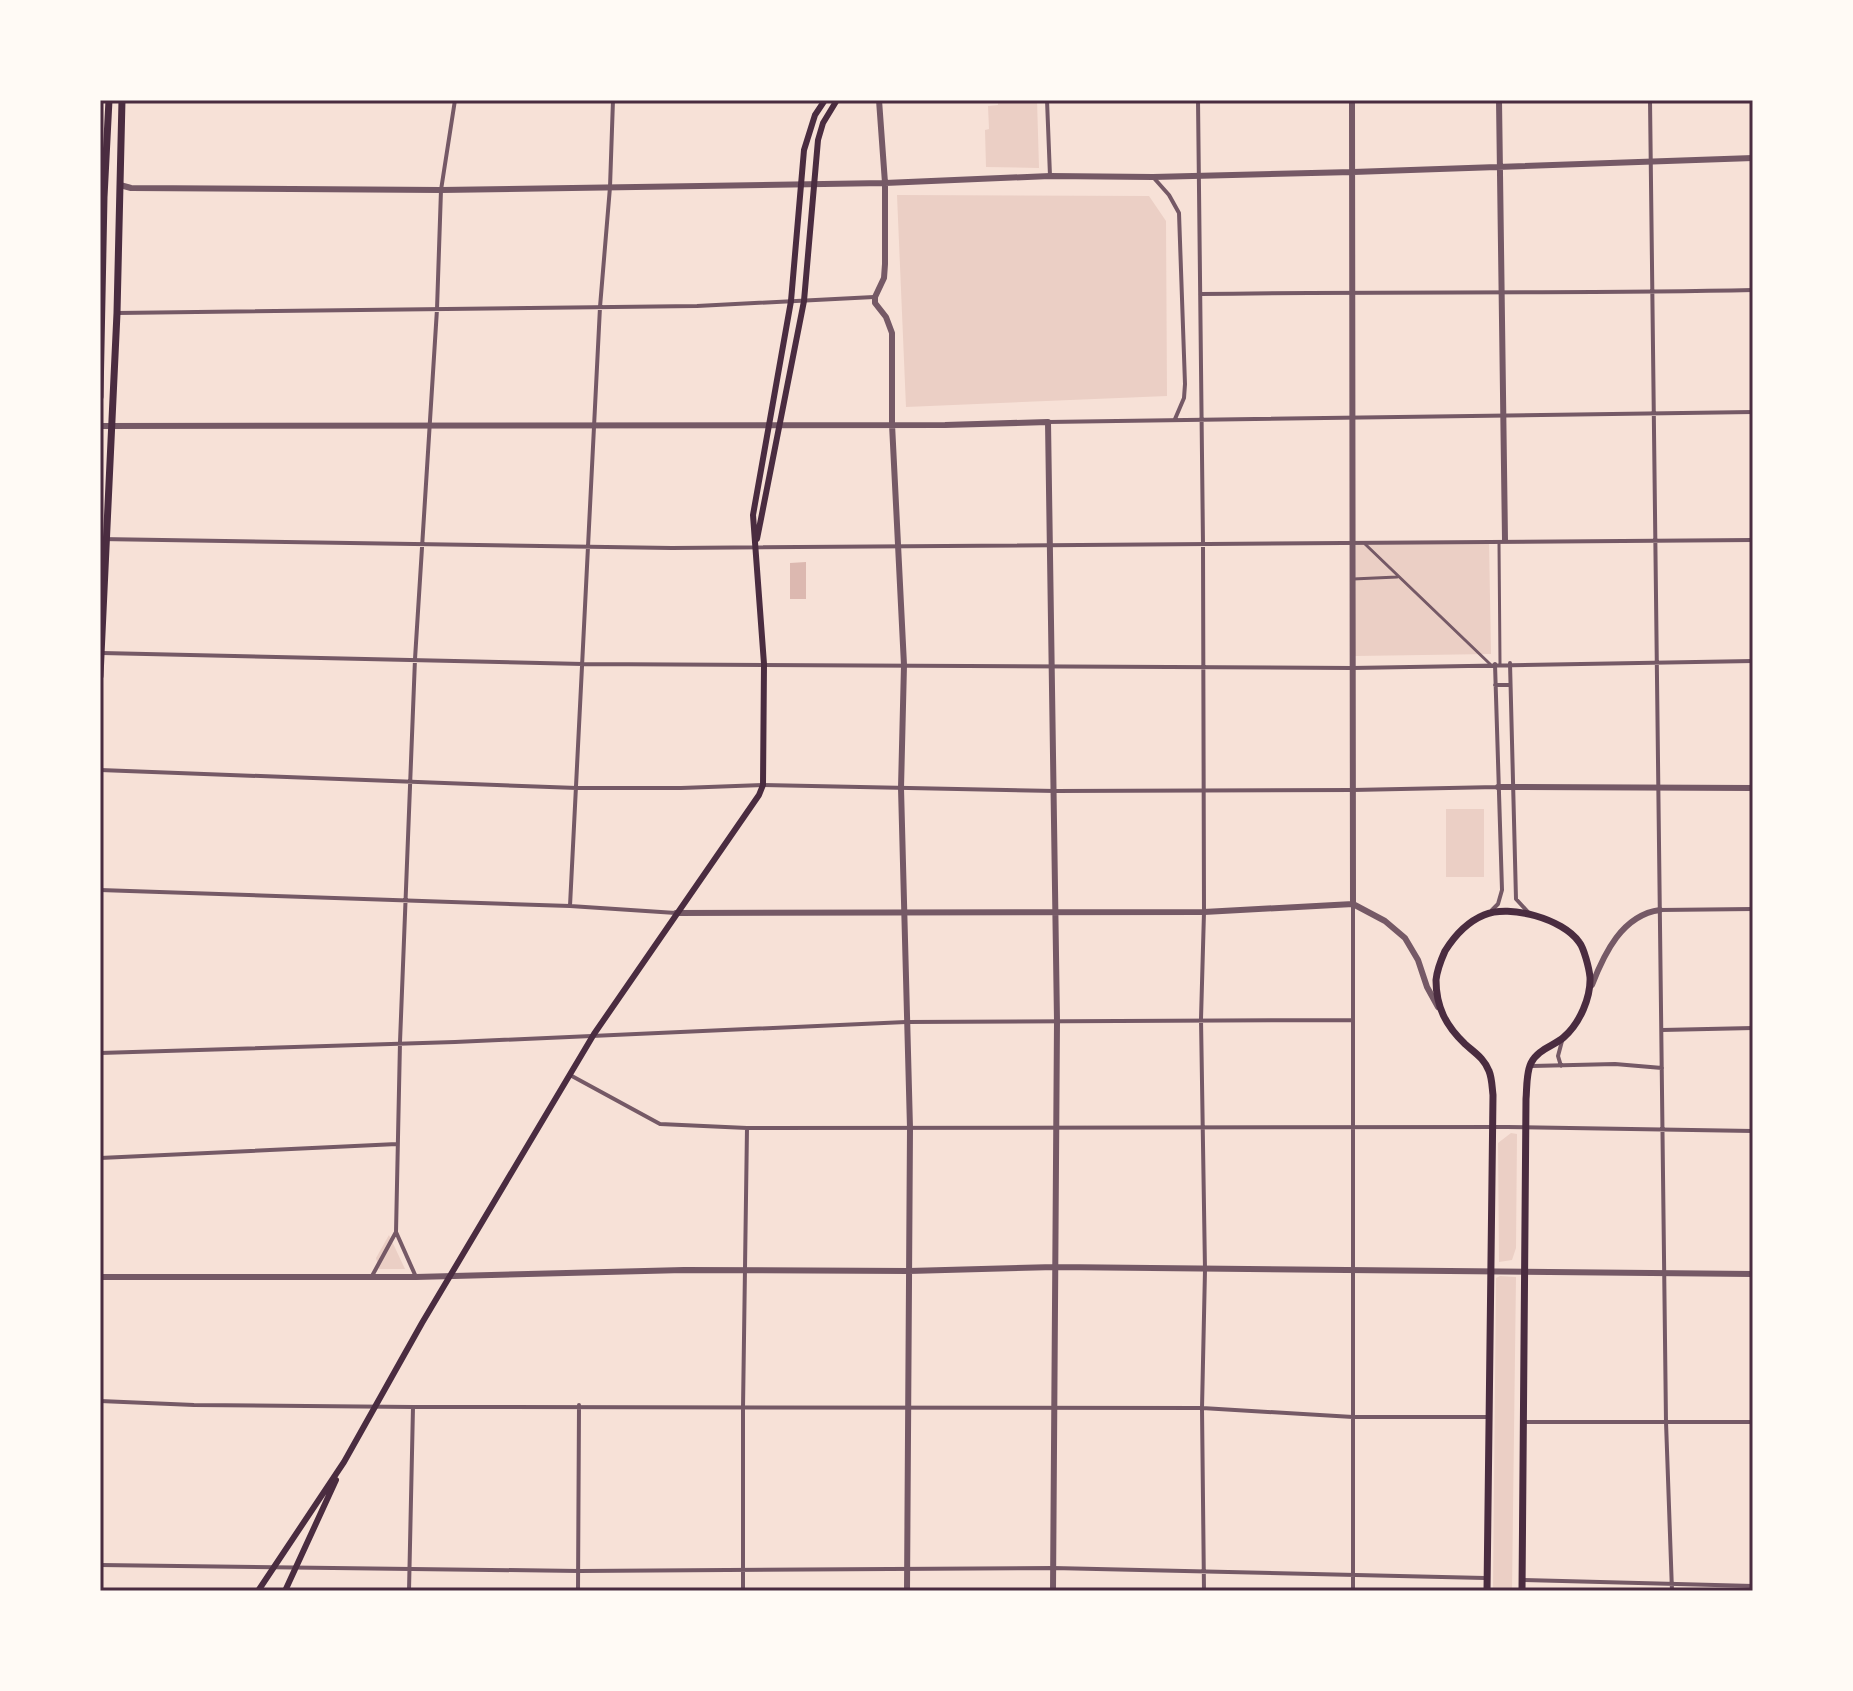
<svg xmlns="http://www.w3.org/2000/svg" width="1853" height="1691" font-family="Figtree,sans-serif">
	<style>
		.green { fill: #ebcfc5 }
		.water { fill: #dcb8b0 }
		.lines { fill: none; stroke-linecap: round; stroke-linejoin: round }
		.pedestrian { stroke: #755966; stroke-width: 3 }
		.minor { stroke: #755966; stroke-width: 4 }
		.tertiary { stroke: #755966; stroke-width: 6 }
		.secondary { stroke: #4a2c40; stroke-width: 6 }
		.primary { stroke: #4a2c40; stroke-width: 7 }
		.neatline { fill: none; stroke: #4a2c40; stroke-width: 3 }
	</style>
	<rect width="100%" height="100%" fill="#f7e1d7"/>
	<path class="green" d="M998,100h39l2,68 -53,-1 -1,-37 4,-1 -1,-23 10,-1z
		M897,195l252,1 17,25 1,175 -261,11z
		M1489,541l2,113 -136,2 1,-112z
		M1446,809h38v68h-38z
		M1511,1133l6,1 -1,114 -4,12 -13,2 -1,-119z
		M389,1235l16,34h-26l-3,-11z
		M1500,1276l16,1 -4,314h-19l3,-313z"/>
	<path class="water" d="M806,562v37h-16v-36z"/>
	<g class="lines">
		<path class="pedestrian" d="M1499,543l1,121
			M1365,544l125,120
			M1353,579l44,-2"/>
		<path class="minor" d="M1047,100l3,76
			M1198,100l5,444 1,368 -3,107 4,251 -3,138 2,183
			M1650,100l16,1322 6,169
			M1153,177l16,18 10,18 6,171 -1,14 -9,21
			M1200,294c184,-3 369,0 553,-4
			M117,313l580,-7 177,-9
			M1048,422l705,-10
			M100,539l572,9 1081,-8
			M102,653l481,11 769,4 401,-7
			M1510,663l6,236 12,13
			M1495,685h15
			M100,770l477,18h104l82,-3 292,6 298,-1 144,-3
			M100,890l470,16 106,7
			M1353,904v687
			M570,906l30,-599 10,-120 3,-87
			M1492,910l6,-6 4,-14 -7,-226
			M1660,910l93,-1
			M1662,1030l91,-2
			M100,1053l355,-11 451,-20 446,-2
			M1532,1066l83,-2 47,4
			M1561,1066l-3,-10 4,-15
			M570,1075l90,49 87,4 760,-1 246,4
			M100,1158l297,-14
			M372,1276l24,-44
			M416,1277l-20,-45 4,-190 15,-383 22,-350 4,-119 14,-90
			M100,1401l94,4 219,2 789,1 151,9h137
			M1525,1422h228
			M100,1565l479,6 474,-3 432,10
			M1522,1580l231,6
			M409,1591l4,-184
			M578,1591l1,-186
			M743,1591v-183l4,-280"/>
		<path class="tertiary" d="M879,100l6,83v81l-1,14 -9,19v6l11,14 6,16v91l12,241 -3,123 9,340 -3,463
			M1352,100l1,804
			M1499,100l6,440
			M120,185l11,3 310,2 444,-7 165,-7 103,1 200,-5 400,-14
			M100,426l845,-1 103,-3 9,599 -4,570
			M1498,787l255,1
			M676,913l528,-1 149,-8 32,17 20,17 13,22 9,27 11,20
			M1592,985c12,-31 30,-70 68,-75
			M100,1277h316l268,-7 225,1 146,-4 698,7"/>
		<path class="secondary" d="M757,539l47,-238 14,-161 5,-17 14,-23
			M258,1591l86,-129 78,-139 172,-289 165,-239 4,-10 1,-121 -11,-149 38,-214 13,-151 11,-35 10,-15
			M285,1591l51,-111"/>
		<path class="primary" d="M100,397l4,-200 5,-97
			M100,676l17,-363 5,-213
			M1487,1591l6,-496c-1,-8 -1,-17 -4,-24 -5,-13 -14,-18 -24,-27 -19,-18 -29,-37 -29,-64 1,-10 5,-20 9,-29 10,-16 22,-29 39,-36 26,-11 79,4 95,27 5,6 10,26 11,35 1,20 -10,46 -26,60 -10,9 -26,12 -33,26 -5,10 -4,25 -5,36l-4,492"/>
	</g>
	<rect width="1853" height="1691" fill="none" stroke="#fffaf5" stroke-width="204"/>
	<rect x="102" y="102" width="1649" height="1487" class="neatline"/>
</svg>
